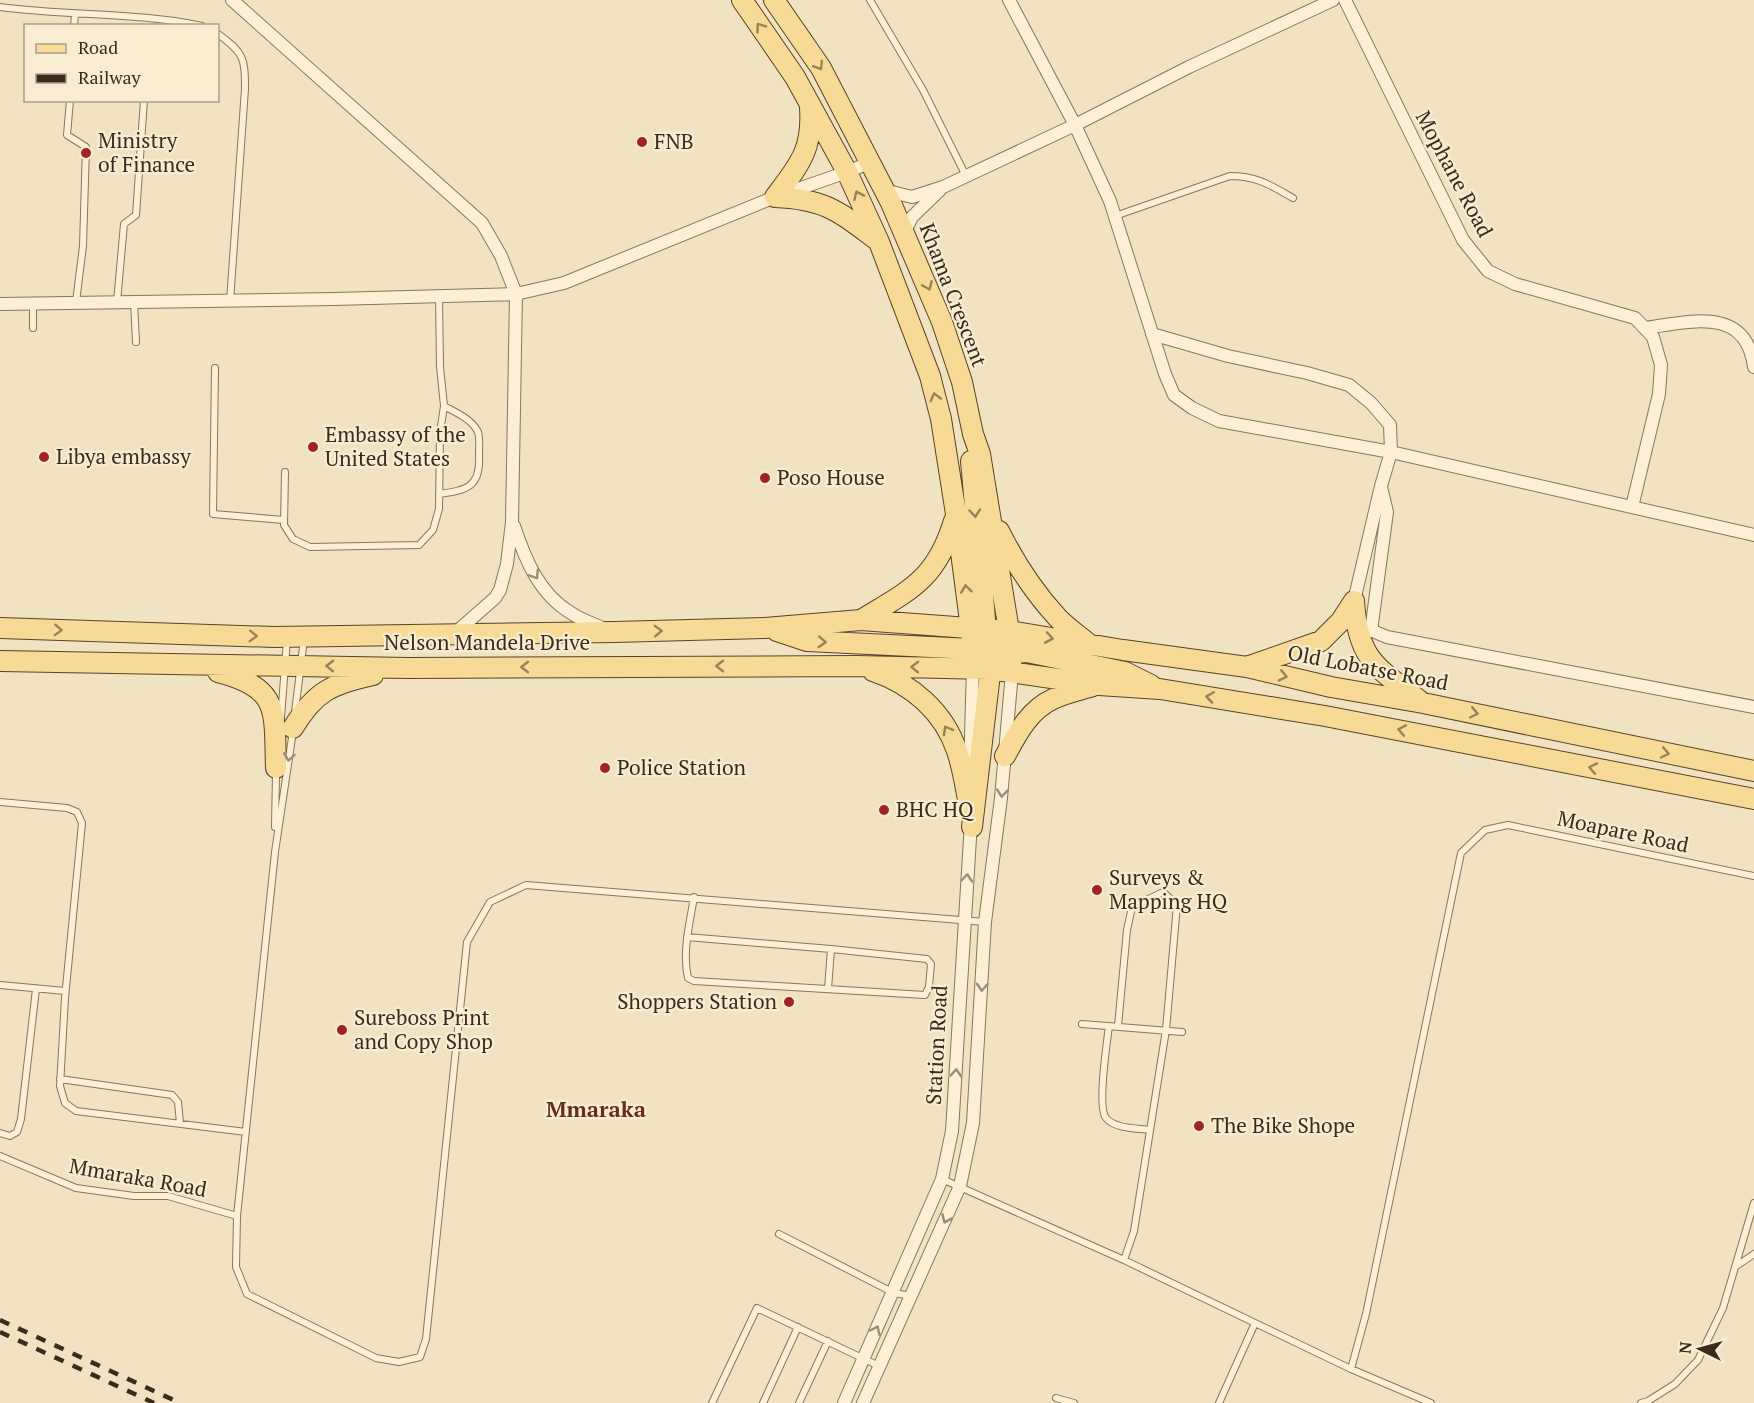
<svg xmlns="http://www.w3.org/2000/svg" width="1754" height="1403" font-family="'PT Serif',serif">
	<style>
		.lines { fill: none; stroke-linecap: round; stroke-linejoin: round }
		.lane-casing { stroke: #8c7457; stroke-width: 8 }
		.street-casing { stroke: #8c7457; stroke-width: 14 }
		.primary-casing { stroke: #59422c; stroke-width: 22 }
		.lane { stroke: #fbf0d5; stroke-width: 6 }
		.street { stroke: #fbf0d5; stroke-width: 12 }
		.primary { stroke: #f7da96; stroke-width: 20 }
		.rail { stroke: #3a2b1c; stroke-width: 4.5; stroke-dasharray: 10 10; stroke-linecap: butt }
		.oneway { stroke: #988259 }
		.oneway2 { stroke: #9a8e78 }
		.poi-dot { fill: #9f2423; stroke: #f8edd1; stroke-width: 2 }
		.labels { text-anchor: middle; stroke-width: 4.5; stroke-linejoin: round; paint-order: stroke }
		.poi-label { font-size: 21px; fill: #3a2b1c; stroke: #f8edd1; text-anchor: start }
		.street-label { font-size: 21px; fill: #3a2b1c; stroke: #f8edd1 }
		.neighbourhood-label { font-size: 22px; font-weight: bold; fill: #6a2b19; stroke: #f8edd1 }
	</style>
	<rect width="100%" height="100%" fill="#f1e3c1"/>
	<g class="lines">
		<g class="lane-casing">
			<path id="lane" d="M870,0l53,90 43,86
				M0,7c67,9 136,5 202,19
				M74,26l1,-12
				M218,34c26,19 27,24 27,55l-15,212
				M70,100l-3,35 19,12 -3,99 -7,56
				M1115,216l115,-40c27,0 40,9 63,22
				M117,302l7,-78 12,-9 8,-115
				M134,302l2,40
				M33,328v-24
				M215,368l-2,146 71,6
				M285,472l-1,53 9,14 17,8 109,-2 14,-15 6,-21 1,-76 4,-27 -4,-39 -1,-71
				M439,494c27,-4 42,-6 40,-39 0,-6 1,-17 -1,-23 -6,-13 -23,-20 -34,-26
				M295,712l9,-73
				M281,717l6,-77
				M293,731l-18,121 -38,364 -1,51 11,27 129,64 23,4 21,-5 6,-18 41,-397 23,-40 36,-17 459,37
				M0,802l67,6 10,4 5,11 -17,175 -5,88 5,17 11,8 170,21
				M275,827l1,-55
				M687,937l144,12 96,10 4,5 -2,23 -4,8 -231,-14 -6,-3c-6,-26 2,-56 6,-81
				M0,985l65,6
				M828,989l3,-40
				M1082,1024l100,8
				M1109,1026c-2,16 -12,81 -3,92 9,11 31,10 44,12
				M1118,1026l9,-96 5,-23 31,-15 14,13 -11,125 -32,201 -10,29
				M60,1079l112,16 6,7 2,21
				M0,1133l10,3 7,-4 4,-13 15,-130
				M0,1156l76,32 58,8h34l69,20
				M942,1179l182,81 227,109 80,34
				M779,1234l115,59 17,3
				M1735,1267l19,-13
				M1351,1369l15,-55 95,-461 24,-23 23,-5 246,51
				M1056,1398l18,5
				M712,1403l45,-95 122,58
				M763,1403l35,-76
				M799,1403l29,-62
				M1219,1403l36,-80
				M1641,1403l7,-2 27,-17 23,-24 25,-52 31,-105"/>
		</g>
		<g class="street-casing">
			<path id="street" d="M232,0l250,223 19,33 15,38 -4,228 -5,42 -7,26 -5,8 -41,36
				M1009,0l66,125 35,76 55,173 9,21 18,13 27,13 172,31 363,83
				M1345,0l118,240 25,31 27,13 120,34 18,19 8,28 -2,29 -27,113
				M884,190l28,7 31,-10 132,-62 114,-58 144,-67
				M904,233l8,-16 28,-27
				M0,304l334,-5 182,-5 48,-11 211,-86 72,-25 24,-10
				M1645,328c44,-6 101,-23 109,39
				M1152,334l76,22 79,17 42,12 22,18 19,22 1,27 -10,34 -27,115
				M514,526c11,33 25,68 57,87 10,7 23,11 34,16
				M1356,624l31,13 367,70
				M1371,631l16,-119 -6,-25
				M970,769l3,-101
				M844,1403l98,-224 10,-48 19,-309
				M863,1403l97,-217 13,-63 12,-201 16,-124 11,-126"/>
		</g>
		<g class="primary-casing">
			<path id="primary" d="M742,0l53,77 52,95 32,70 51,134 11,43 15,95 15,115 2,39
				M774,0l47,68 70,135 51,119 20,60 11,52 7,20 29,177 3,41
				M775,197c50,2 63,14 102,43
				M775,197c24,-32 38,-47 35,-89
				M971,461l15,169 -1,11
				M999,531c16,32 34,60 58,86 10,11 23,19 33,28
				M1354,601c4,60 23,66 66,100
				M861,620c49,-30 75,-40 93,-99
				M0,628l274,9 340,-5 151,-4 96,-8 148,11 114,19 124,17 84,20 92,16 331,68
				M777,631l30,10 165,8 20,7 20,16
				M998,646l127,26 26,13
				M0,661l408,7 448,-2 133,3 110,16 61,4 165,27 429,83
				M1247,667l74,-26 20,-20 13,-20
				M873,671c39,13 71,41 84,80 6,18 9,37 12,55
				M218,672c63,16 56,39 58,96
				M293,728c22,-37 39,-44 80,-53
				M1005,756c12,-22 24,-46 48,-57 12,-6 27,-9 40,-13
				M972,827l20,-170"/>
		</g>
		<use href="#lane" class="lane"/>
		<use href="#street" class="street"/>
		<use href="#primary" class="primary"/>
		<path class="rail" d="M0,1320l180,83
			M0,1332l154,71"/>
	</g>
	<defs><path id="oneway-chevron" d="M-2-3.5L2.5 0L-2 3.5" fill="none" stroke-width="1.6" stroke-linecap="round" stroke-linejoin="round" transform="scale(1.5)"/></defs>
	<g class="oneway">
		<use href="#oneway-chevron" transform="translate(760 27) rotate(-125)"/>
		<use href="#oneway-chevron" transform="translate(819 66) rotate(58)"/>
		<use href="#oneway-chevron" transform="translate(858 195) rotate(-114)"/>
		<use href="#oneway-chevron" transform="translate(928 286) rotate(67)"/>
		<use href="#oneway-chevron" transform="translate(935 397) rotate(-105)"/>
		<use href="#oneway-chevron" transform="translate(975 513) rotate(85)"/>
		<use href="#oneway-chevron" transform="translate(966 589) rotate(-97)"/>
		<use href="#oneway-chevron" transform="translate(58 630) rotate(2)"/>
		<use href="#oneway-chevron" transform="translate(658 631) rotate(-2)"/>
		<use href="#oneway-chevron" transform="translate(253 636) rotate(2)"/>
		<use href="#oneway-chevron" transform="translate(1049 638) rotate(10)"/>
		<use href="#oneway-chevron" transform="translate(822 642) rotate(3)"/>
		<use href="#oneway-chevron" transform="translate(330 666) rotate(-179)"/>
		<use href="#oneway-chevron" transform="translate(720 666) rotate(180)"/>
		<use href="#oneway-chevron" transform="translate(525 667) rotate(180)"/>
		<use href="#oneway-chevron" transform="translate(915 667) rotate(-179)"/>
		<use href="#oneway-chevron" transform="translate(1283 676) rotate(13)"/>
		<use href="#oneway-chevron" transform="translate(1210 697) rotate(-171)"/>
		<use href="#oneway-chevron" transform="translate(1474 713) rotate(12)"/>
		<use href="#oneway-chevron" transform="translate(947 730) rotate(-120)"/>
		<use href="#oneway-chevron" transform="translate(1402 730) rotate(-169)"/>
		<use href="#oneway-chevron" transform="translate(1665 753) rotate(12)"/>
		<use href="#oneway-chevron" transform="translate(1593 768) rotate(-169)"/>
	</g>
	<g class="oneway2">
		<use href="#oneway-chevron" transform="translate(535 575) rotate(57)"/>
		<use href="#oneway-chevron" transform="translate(289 757) rotate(98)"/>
		<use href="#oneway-chevron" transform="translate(1002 793) rotate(96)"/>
		<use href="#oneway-chevron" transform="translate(967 878) rotate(-85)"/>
		<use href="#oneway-chevron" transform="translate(982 987) rotate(93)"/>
		<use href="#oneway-chevron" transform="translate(956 1073) rotate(-86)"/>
		<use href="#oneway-chevron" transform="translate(946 1219) rotate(114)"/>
		<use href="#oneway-chevron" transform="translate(876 1330) rotate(-65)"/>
	</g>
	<g class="poi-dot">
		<circle cx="642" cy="142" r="6"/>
		<circle cx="86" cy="153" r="6"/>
		<circle cx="313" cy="447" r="6"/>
		<circle cx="44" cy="457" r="6"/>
		<circle cx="765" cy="478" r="6"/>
		<circle cx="605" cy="768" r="6"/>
		<circle cx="884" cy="810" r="6"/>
		<circle cx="1097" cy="890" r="6"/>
		<circle cx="789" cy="1002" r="6"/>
		<circle cx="342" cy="1030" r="6"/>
		<circle cx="1199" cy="1126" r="6"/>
	</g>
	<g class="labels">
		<g class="poi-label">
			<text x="98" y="148">Ministry<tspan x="98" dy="24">of Finance</tspan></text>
			<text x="654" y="149">FNB</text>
			<text x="325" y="442">Embassy of the<tspan x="325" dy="24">United States</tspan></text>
			<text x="56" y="464">Libya embassy</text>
			<text x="777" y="485">Poso House</text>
			<text x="617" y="775">Police Station</text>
			<text x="896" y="817">BHC HQ</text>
			<text x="1109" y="885">Surveys &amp;<tspan x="1109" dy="24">Mapping HQ</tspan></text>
			<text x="777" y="1009" text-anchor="end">Shoppers Station</text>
			<text x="354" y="1025">Sureboss Print<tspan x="354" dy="24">and Copy Shop</tspan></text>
			<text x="1211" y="1133">The Bike Shope</text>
		</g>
		<g class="street-label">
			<text transform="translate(1454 174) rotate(62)" y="7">Mophane Road</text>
			<text transform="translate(953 295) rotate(69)" y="7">Khama Crescent</text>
			<text x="487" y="650">Nelson Mandela Drive</text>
			<text transform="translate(1368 668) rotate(11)" y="7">Old Lobatse Road</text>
			<text transform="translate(1623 832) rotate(12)" y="7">Moapare Road</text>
			<text transform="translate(937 1045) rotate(-87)" y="7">Station Road</text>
			<text transform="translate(138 1178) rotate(10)" y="7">Mmaraka Road</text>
		</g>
		<g class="neighbourhood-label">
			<text x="596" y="1117">Mmaraka</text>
		</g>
	</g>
	<rect x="24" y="24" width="195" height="78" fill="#f8edd1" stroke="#ac9f89" stroke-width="1.5"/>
	<rect x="36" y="44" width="30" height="9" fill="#f7da96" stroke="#ac9f89" stroke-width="1.5"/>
	<text x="78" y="54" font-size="18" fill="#3a2b1c">Road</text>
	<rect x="36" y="74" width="30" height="9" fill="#3a2b1c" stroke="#ac9f89" stroke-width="1.5"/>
	<text x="78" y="84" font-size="18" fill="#3a2b1c">Railway</text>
	<g transform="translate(1700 1349) rotate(275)" stroke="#f8edd1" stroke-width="4.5" paint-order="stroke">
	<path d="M0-4.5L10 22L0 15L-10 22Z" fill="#3a2b1c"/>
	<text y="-9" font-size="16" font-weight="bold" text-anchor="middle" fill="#3a2b1c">N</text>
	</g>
</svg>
